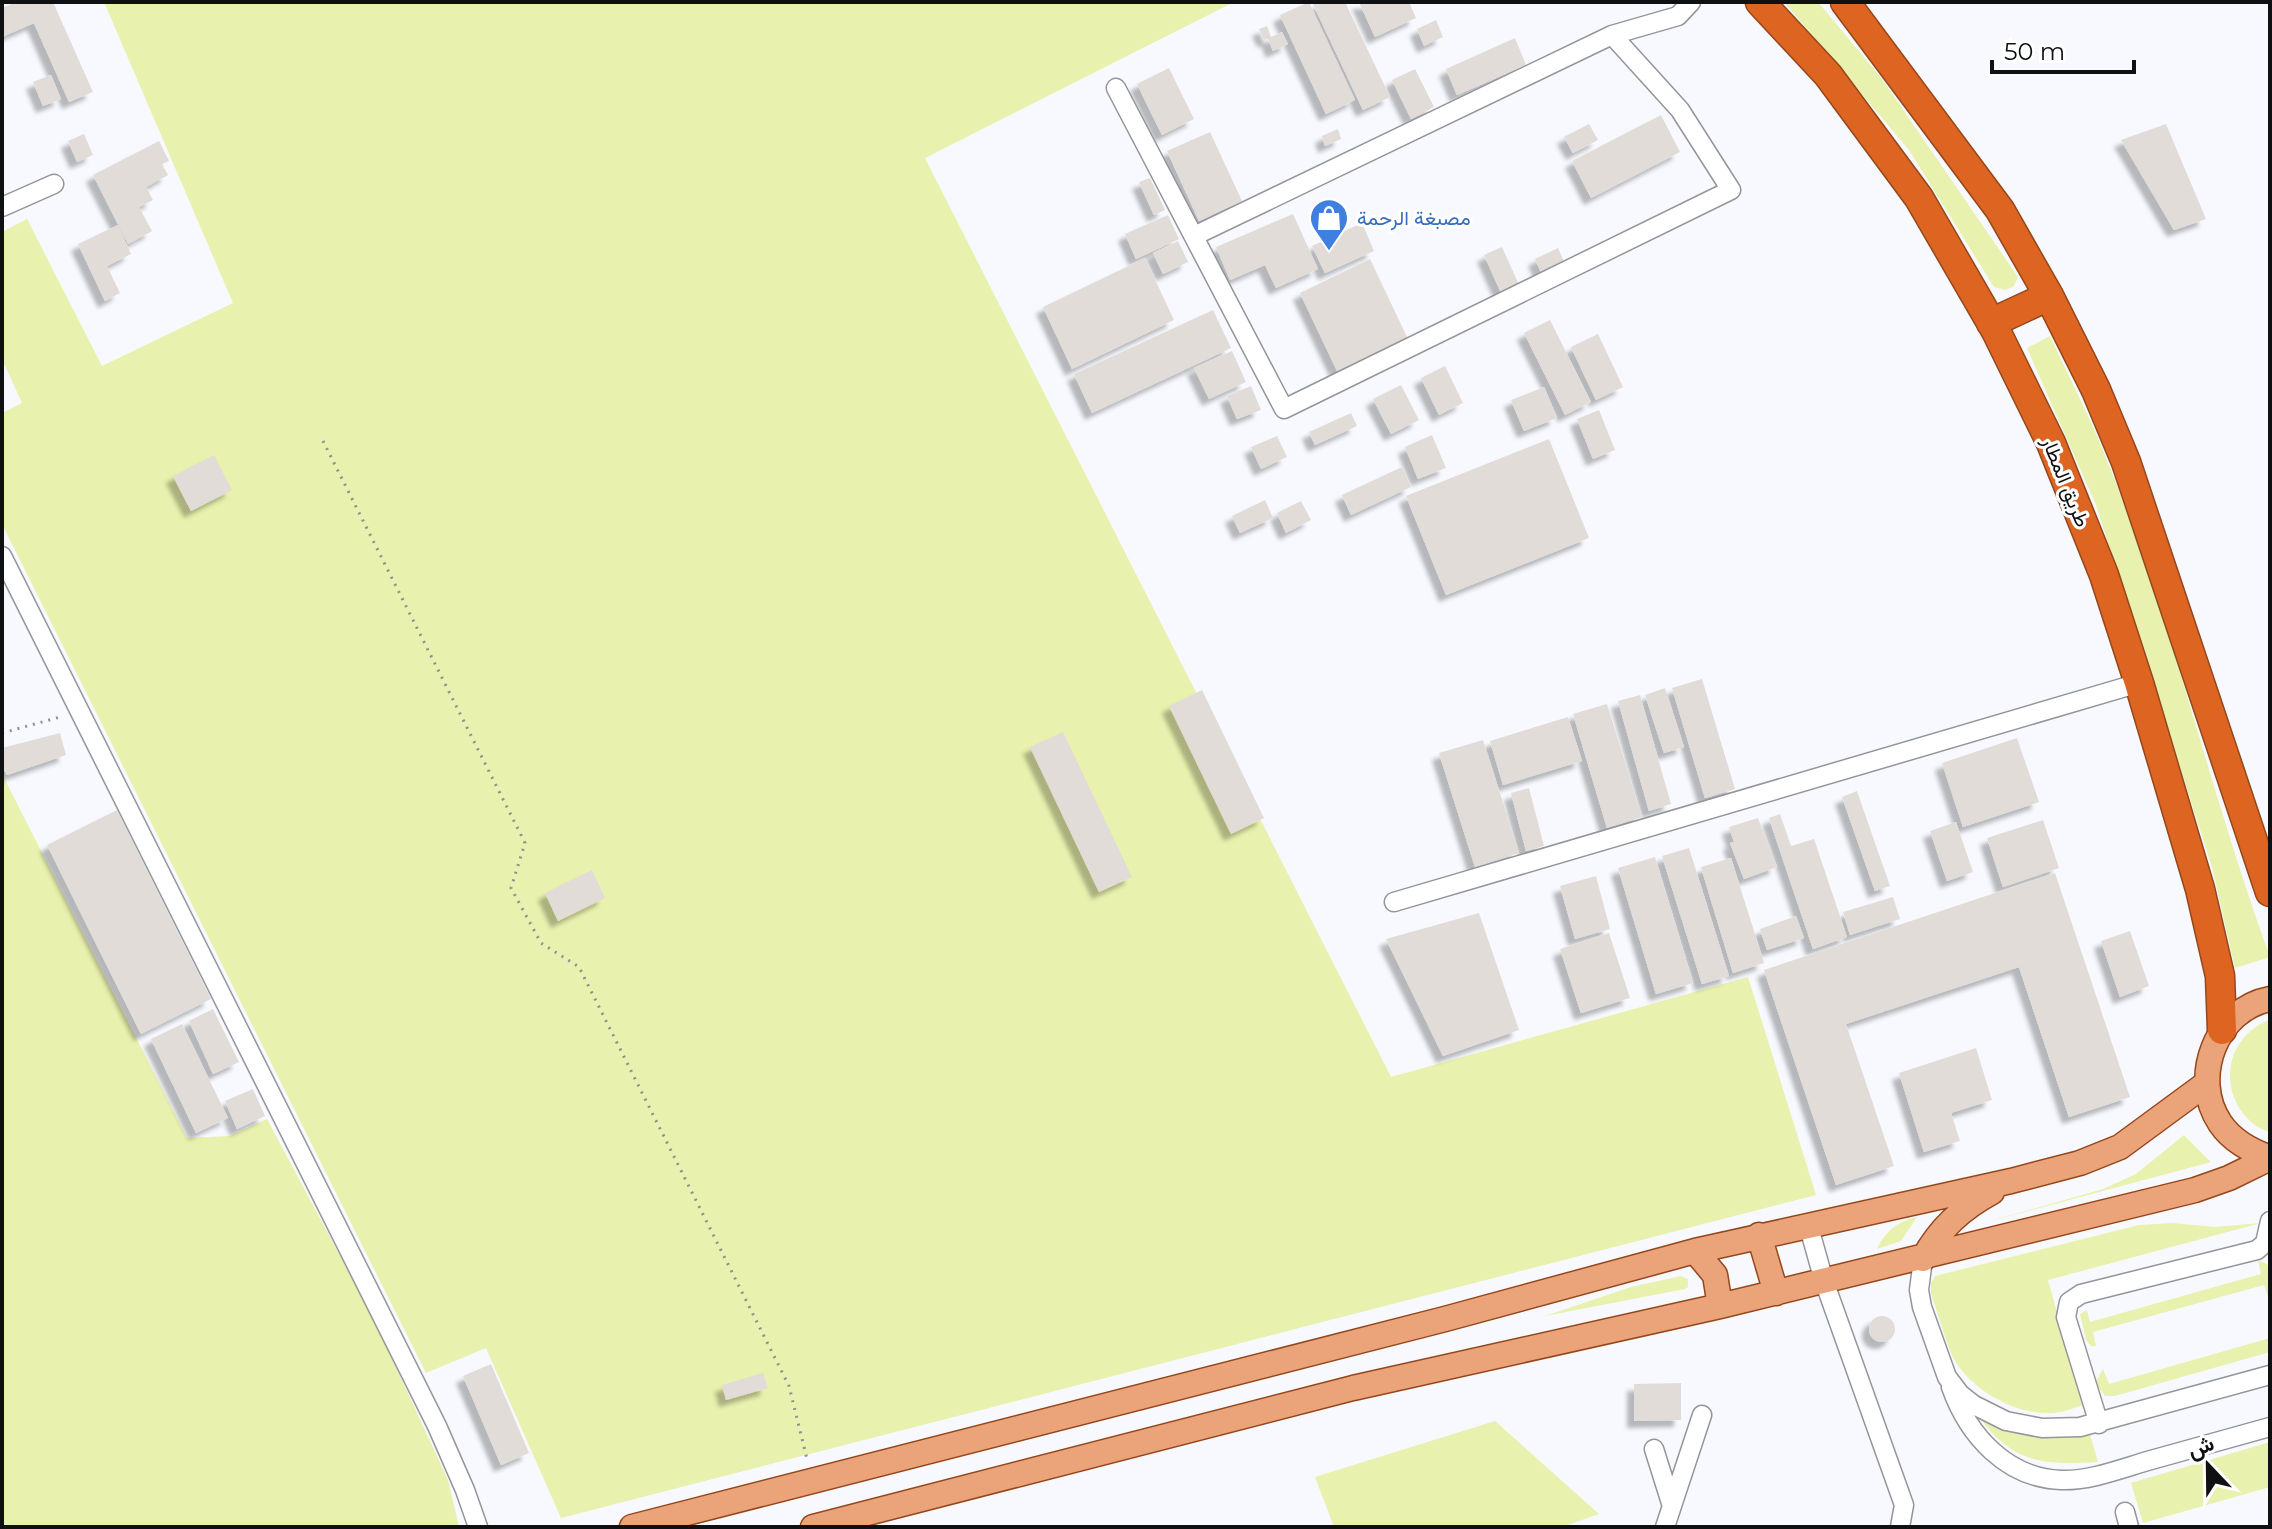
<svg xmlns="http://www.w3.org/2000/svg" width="2272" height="1529" font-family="Montserrat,Vazirmatn,sans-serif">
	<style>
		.green { fill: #e8f1ad }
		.building { fill: #e2dcd8; filter: url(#shadow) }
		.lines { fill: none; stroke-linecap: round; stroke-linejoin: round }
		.minor-casing { stroke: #93959b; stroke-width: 21 }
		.major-casing { stroke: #95471c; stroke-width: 27 }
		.highway-casing { stroke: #95471c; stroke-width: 31 }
		.path { stroke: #8e9093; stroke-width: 3; stroke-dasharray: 2 6; stroke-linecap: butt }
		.minor { stroke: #fff; stroke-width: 18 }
		.major { stroke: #eba37a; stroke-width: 24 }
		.highway { stroke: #dd6521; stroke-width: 28 }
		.labels { text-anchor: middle; stroke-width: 6; stroke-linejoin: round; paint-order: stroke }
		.shop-label { font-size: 20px; fill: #366cbe; stroke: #fff; text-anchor: start }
		.street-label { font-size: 20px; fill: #0f1012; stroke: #fff }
	</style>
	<defs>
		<filter id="shadow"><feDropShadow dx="-7" dy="7" stdDeviation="2" flood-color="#0004"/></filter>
	</defs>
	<rect width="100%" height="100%" fill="#f7f9fe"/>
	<path class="green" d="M104,2h1130l-309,156 466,919 357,-100 68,218 -1255,323 -75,-170 -60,25 -424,-849v-111l20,-10 -20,-44v-127l25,-13 75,147 131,-63z
		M1784,2h34l64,77 136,198 -5,10 -8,3 -11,-3 -85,-137z
		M2050,336c18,39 38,77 54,117 67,163 105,337 166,504l-35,11 -23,-101 -116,-362 -69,-157z
		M2,774l185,364 42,-2 38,-17 106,199 75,162 11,47h-457z
		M2270,1019v113c-36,-11 -52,-58 -30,-89 8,-12 18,-18 30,-24z
		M2184,1135l27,27 -231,62 123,-35 33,-15z
		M1917,1217l-16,24 -24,8c8,-18 21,-28 40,-32z
		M2173,1223l41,4 47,-4 -213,57 35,125c-12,4 -24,9 -37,8 -32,0 -71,-22 -89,-49 -10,-15 -19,-52 -26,-70v-11l4,-7 204,-51z
		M2258,1260l9,4 3,11 -2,21 -4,-11 -171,47 3,14h-5l-5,-6 -6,-26 7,-4 3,12 171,-48z
		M1681,1276l7,3v8l-3,2 -140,27 86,-29z
		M2270,1338v14l-155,44h-10l-10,-13 8,-14 6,15z
		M1980,1418c45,20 61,20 109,13l9,31c-52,3 -85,2 -118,-44z
		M1495,1421l104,93 -37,13h-228l-19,-50z
		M2270,1442v45l-127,36 -12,-40z"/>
	<path class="building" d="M16,2h37l40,90 -24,10 -35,-79 -32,14v-29z
		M1309,2l46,98 -29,14 -46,-99z
		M1312,2h33l45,95 -27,13z
		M1359,2h50l7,16 -41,19z
		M1436,20l7,17 -19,9 -7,-17z
		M1267,26l4,11 11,-5 6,12 -15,7 -5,-12 -4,1 -5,-11z
		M1515,38l11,27 -69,30 -11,-26z
		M1169,68l25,51 -32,16 -25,-51z
		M1415,69l19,38 -23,12 -19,-39z
		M51,75l10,24 -18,7 -10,-24z
		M1661,115l19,37 -89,46 -19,-37z
		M1589,124l9,16 -25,13 -9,-16z
		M2166,124l40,95 -32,11 -53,-90z
		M1338,129l3,10 -16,7 -3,-10z
		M1210,132l32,69 -43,20 -32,-70z
		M84,134l9,21 -16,7 -9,-21z
		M159,141l10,20 -7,3 6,11 -22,12 7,13 -14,7 13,24 -24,13 -35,-69z
		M1150,178l15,32 -11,5 -15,-33z
		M1293,214l25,55 -42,19 -11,-23 -35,15 -14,-33z
		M1168,215l11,24 -43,20 -11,-25z
		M1362,223l12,28 -49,22 -13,-27z
		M118,225l13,29 -24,12 13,27 -15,8 -27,-57z
		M1178,241l10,21 -25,12 -10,-21z
		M1502,247l18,40 -18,8 -18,-40z
		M1558,248l8,18 -23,11 -8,-18z
		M1145,258l29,62 -102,49 -29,-62z
		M1370,259l38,80 -70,34 -38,-80z
		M1213,310l18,38 -139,65 -18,-39z
		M1550,320l41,82 -26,13 -41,-82z
		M1598,334l25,53 -27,13 -25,-53z
		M1232,351l14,31 -37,17 -15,-31z
		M1445,366l18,37 -24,12 -18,-37z
		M1401,385l18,35 -28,14 -18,-35z
		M1251,386l10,24 -24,9 -10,-23z
		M1544,387l13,31 -33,13 -13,-31z
		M1599,410l16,40 -22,9 -16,-40z
		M1351,413l6,13 -42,19 -6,-13z
		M1432,435l14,33 -28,11 -13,-32z
		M1277,436l10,21 -26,12 -10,-22z
		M1549,439l40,99 -143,57 -40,-99z
		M214,455l18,35 -41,21 -18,-35z
		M1402,467l9,20 -60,28 -9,-20z
		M1265,500l8,18 -33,15 -8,-17z
		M1301,501l10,19 -25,13 -9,-20z
		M1702,679l33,110 -30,9 -33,-110z
		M1665,688l19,59 -20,6 -19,-58z
		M1202,690l62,128 -33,16 -62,-128z
		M1640,695l31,109 -22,7 -31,-110z
		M1607,704l35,113 -35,11 -34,-114z
		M1568,717l14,44 -79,24 -13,-44z
		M1063,732l69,145 -33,15 -69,-145z
		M60,733l6,22 -59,20 -5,-9v-18z
		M2017,738l22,64 -76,25 -21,-64z
		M1483,740l36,113 -44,14 -36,-114z
		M1529,788l15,58 -18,5 -15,-58z
		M1857,791l33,95 -15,5 -33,-94z
		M117,810l94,189 -70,35 -94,-189z
		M1780,814l11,32 23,-7 33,98 -34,12 -44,-131z
		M1758,818l19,49 -33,12 -14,-36 4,-1 -5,-15z
		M2043,820l16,48 -56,19 -16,-49z
		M1956,822l17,50 -26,9 -17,-50z
		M1689,848l40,128 -27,8 -40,-128z
		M1655,857l38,126 -37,11 -38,-126z
		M1731,858l33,105 -31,10 -32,-106z
		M592,870l13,28 -47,23 -13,-28z
		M2055,873l75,224 -61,20 -50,-150 -173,57 48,142 -58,19 -72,-215z
		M1596,876l14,53 -35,10 -15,-53z
		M1893,897l7,22 -50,16 -7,-23z
		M1479,913l40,117 -76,26 -57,-117z
		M1796,916l8,22 -37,12 -7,-21z
		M2130,931l19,55 -29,11 -19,-56z
		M1609,933l21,65 -49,15 -21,-64z
		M213,1009l26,53 -26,12 -24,-53z
		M182,1024l46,94 -32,15 -45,-94z
		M1976,1048l16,52 -41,13 9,28 -36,11 -25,-79z
		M253,1089l12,27 -28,13 -12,-28z
		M1869 1329a13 13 0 1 1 26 0a13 13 0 1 1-26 0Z
		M491,1364l38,89 -28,12 -38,-89z
		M763,1373l5,15 -42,12 -4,-15z
		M1681,1383v37l-47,1v-37z"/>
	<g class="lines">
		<g class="minor-casing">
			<path id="minor" d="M1116,88l168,321 447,-219 -51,-80 -68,-75 66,-19 13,-14
				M2,207l52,-23
				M1194,236l418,-201
				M2,556l435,870 28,64 13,37
				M1394,902l745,-219
				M1808,1224l16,57 80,224 -4,22
				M1923,1259l-4,31 3,17 25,70 13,17 14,11 32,16 36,7 38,-1 190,-52
				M1951,1387c17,48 55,91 110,93 30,1 62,-12 90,-20 40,-11 79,-22 119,-33
				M2099,1424l-33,-107 3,-15 12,-8 176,-44 8,-7 5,-22
				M1654,1449l17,54
				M2125,1512l4,15
				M1665,1527l37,-112"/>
		</g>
		<g class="major-casing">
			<path id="major" d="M2270,999c-54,10 -80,79 -50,124 12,18 30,27 50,35
				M1759,1235l17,58
				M1695,1251l20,24 5,31
				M1923,1259c17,-31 38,-50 69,-67
				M632,1527l813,-208 250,-68 316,-70 69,-18 40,-16 87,-64
				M813,1527l540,-139 367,-82 475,-116 34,-12 41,-20"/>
		</g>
		<g class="highway-casing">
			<path id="highway" d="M1760,2l68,73 91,123 77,133 55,112 53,132 35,108 61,206 20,87 2,54
				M1845,2l155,208 49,86 47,94 30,72 144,430
				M1991,323l58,-27"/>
		</g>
		<path class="path" d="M323,441l202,402 -14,45 30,55 38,24 210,419 18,73
			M2,733l58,-16"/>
		<use href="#minor" class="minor"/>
		<use href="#major" class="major"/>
		<use href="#highway" class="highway"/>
	</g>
	<defs>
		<g id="shop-pin" transform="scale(2)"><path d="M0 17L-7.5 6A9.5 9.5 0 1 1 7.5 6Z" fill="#3f7fe0" stroke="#fff"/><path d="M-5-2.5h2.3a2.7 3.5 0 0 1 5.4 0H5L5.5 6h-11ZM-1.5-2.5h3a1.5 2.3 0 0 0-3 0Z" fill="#fff"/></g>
	</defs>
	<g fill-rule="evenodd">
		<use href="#shop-pin" x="1329" y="218"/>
	</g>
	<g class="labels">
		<g class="shop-label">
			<text x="1357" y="225">مصبغة الرحمة</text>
		</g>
		<g class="street-label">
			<text transform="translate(2066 482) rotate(68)" y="7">طريق المطار</text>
		</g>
	</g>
	<rect width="2272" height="1529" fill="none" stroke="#0f1012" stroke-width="8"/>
	<g transform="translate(2208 1465) rotate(338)" stroke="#ffffff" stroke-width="6" paint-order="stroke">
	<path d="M0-6L14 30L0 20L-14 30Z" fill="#0f1012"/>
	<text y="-12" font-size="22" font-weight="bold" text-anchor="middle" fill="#0f1012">ش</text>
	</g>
	<path d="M1992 60v12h142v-12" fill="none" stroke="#0f1012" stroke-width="4"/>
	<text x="2004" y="60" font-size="24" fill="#0f1012" stroke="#ffffff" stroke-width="6" paint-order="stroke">50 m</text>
</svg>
